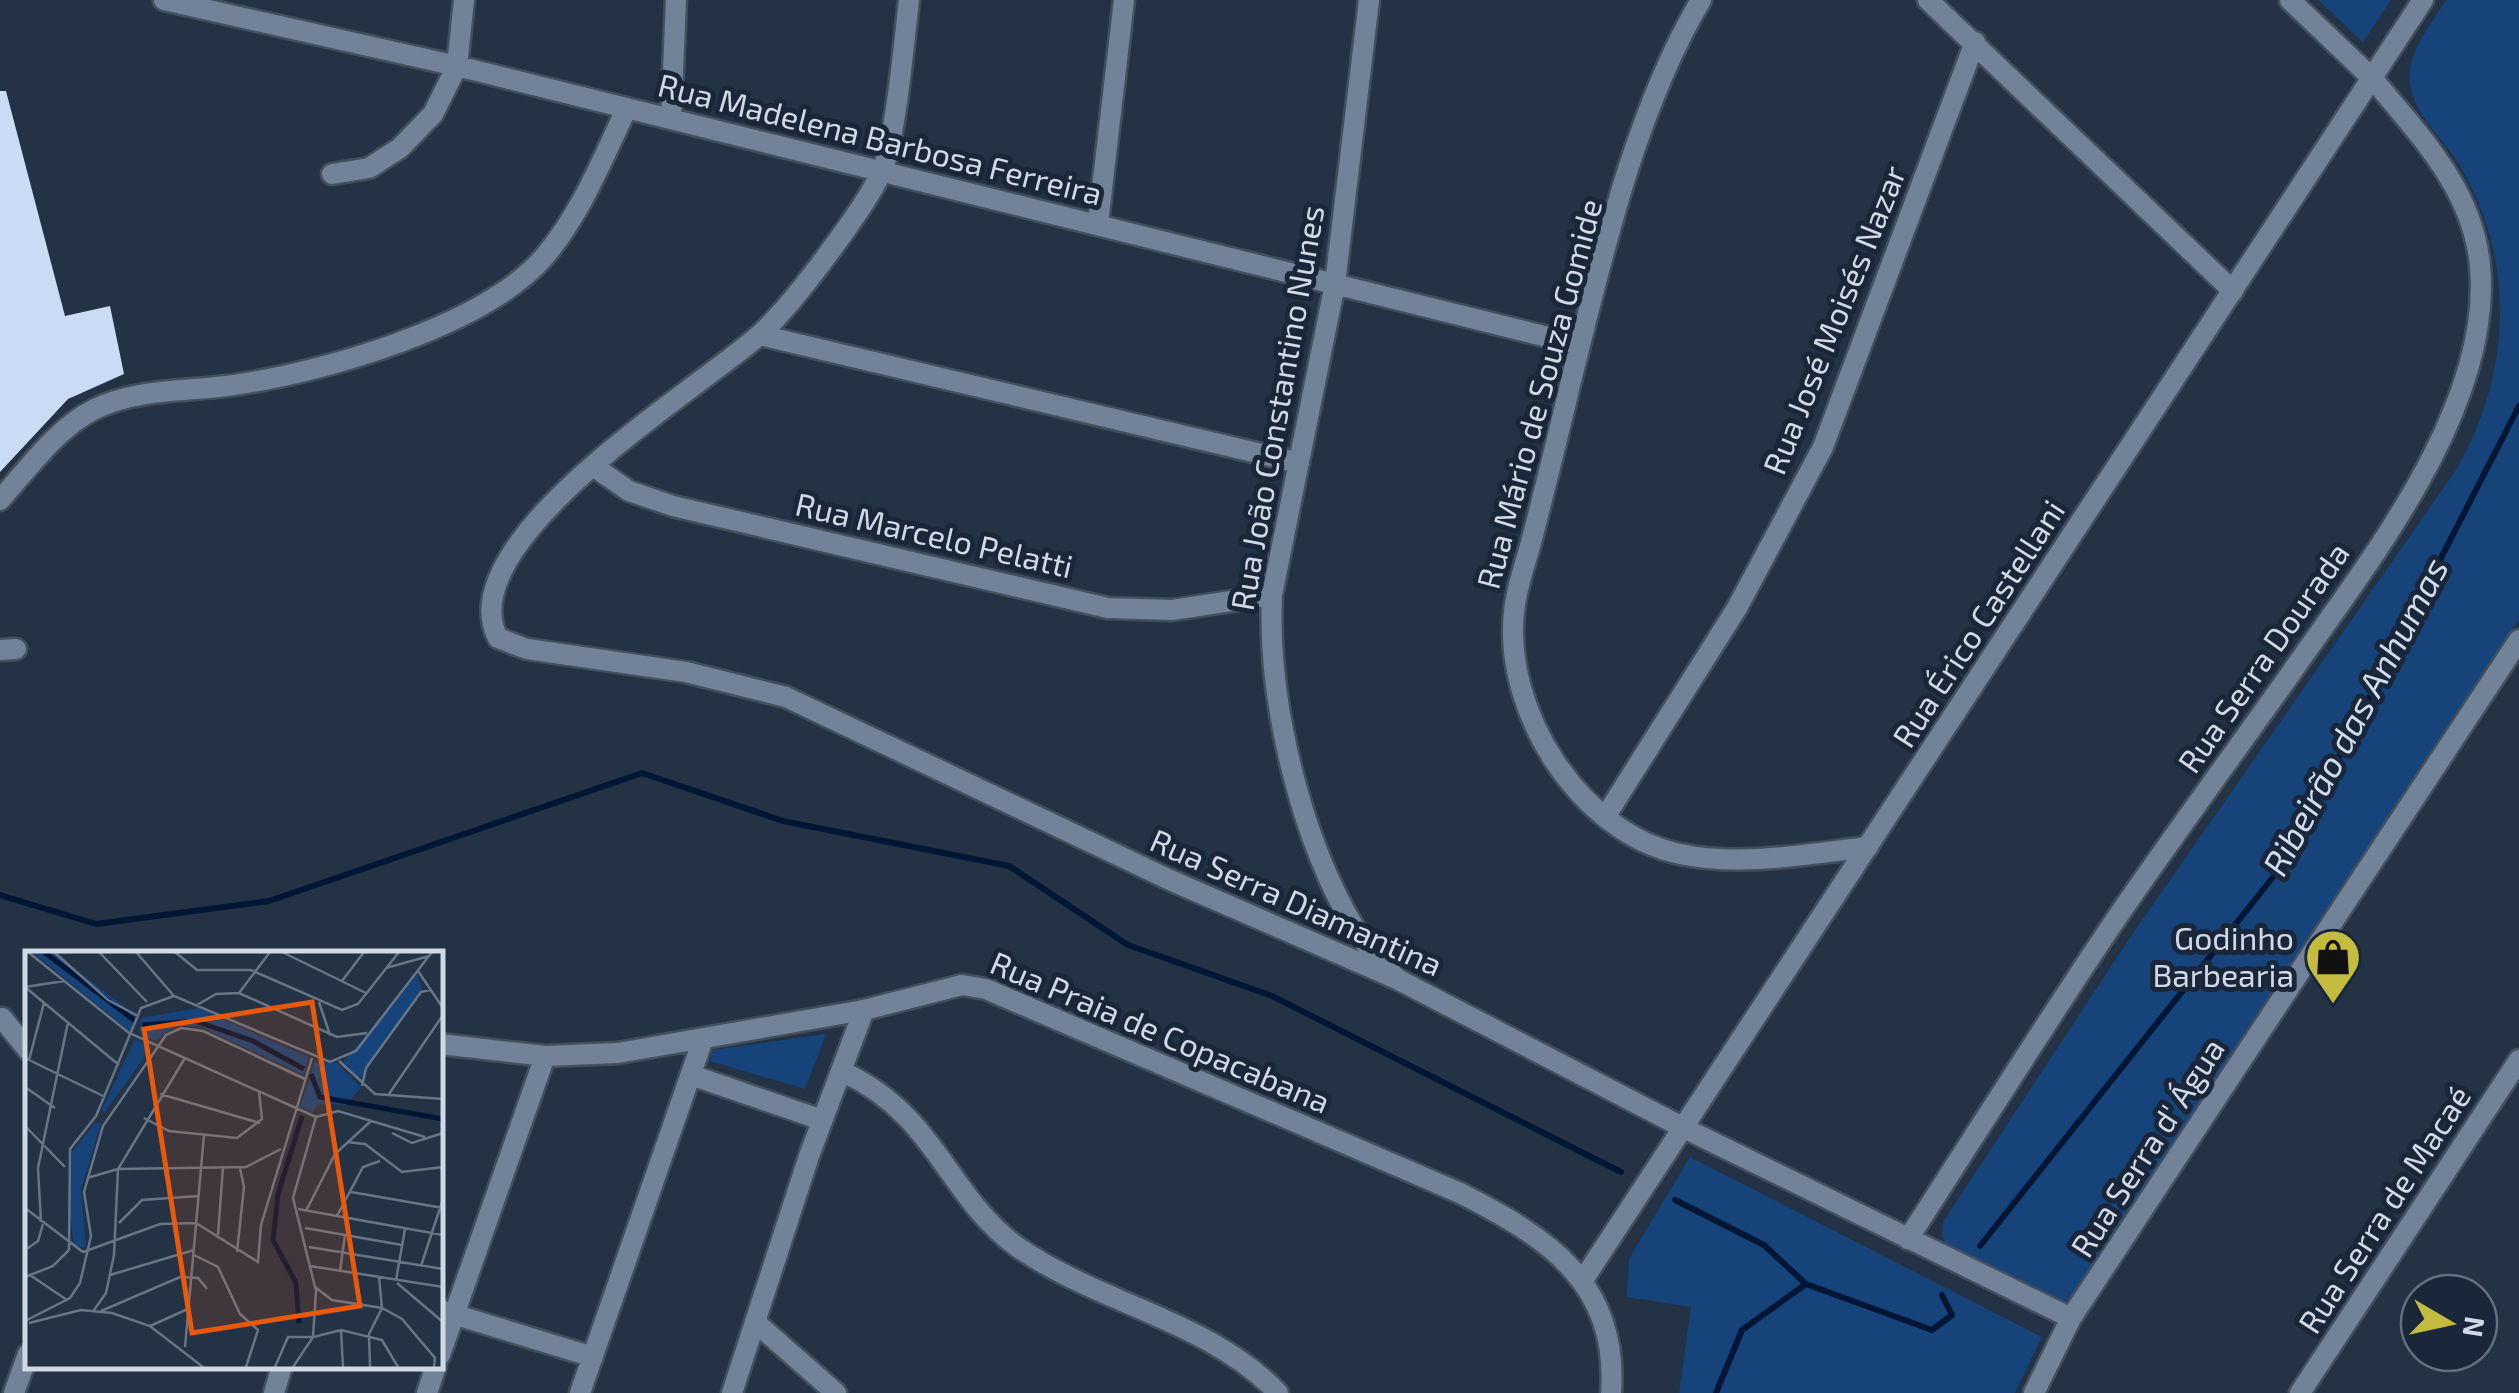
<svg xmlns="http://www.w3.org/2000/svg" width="2519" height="1393" font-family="'Exo 2',sans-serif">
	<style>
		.green { fill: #16437a }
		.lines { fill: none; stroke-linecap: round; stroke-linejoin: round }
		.stream { stroke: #011635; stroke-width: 6 }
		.building { fill: #cadcf5 }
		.minor-casing { stroke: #434f5e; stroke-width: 25 }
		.tertiary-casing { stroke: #434f5e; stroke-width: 25 }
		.minor { stroke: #728399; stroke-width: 20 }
		.tertiary { stroke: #728399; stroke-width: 20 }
		.labels { text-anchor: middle; stroke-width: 10; stroke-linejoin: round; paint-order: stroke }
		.street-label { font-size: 32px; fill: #d0d9e5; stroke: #1a273a }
		.poi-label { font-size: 32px; fill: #d0d9e5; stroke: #1a273a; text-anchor: end }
		.water-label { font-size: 35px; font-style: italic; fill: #cfdcee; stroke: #1a273a }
		.inset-river { fill: none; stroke: #011635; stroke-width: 5 }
		.inset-road { fill: none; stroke: #687585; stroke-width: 2.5 }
		.view { fill: #e8590c; fill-opacity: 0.15; stroke: #e8590c; stroke-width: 5 }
		.inset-edge { fill: none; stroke: #d0d9e5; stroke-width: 5 }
	</style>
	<rect width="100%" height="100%" fill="#233245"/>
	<path class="green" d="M2318,0h73l-28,42z
		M2446,0h73v619l-446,680 -16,3 -108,-52 -7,-14 1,-14 188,-286 325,-466c55,-96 61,-207 4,-304 -16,-27 -47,-51 -50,-84 -3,-31 21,-57 36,-82z
		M826,1034l-21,55 -95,-28 3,-11z
		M1690,1157l352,180 -27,56h-336l12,-86 -64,-10 2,-38z"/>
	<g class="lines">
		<path class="stream" d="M0,895l96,29 173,-23 373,-128 141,48 226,45 119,79 144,51 349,176
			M1675,1200l89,45 42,39
			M1980,1246l305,-384 234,-456
			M1716,1393l26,-63 64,-46 126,46 20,-15 -10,-20"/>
	</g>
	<path class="building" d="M0,91h6l59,225 45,-10 14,68 -56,25 -68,73z"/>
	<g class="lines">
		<g class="minor-casing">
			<path id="minor" d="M164,0l293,66 1123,279
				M1369,0l-34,284 -63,311c-5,106 29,246 85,337 11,17 27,32 40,47
				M1701,0c-67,113 -99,258 -131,385 -12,51 -25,103 -38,154 -6,23 -16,49 -18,73 -11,99 66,221 166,242 61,13 127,0 188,-7
				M1928,0l305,291
				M671,119l5,-119
				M332,174l37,-6 31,-20 33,-34 24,-48 7,-66
				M1098,223l26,-223
				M760,335l539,128
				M593,466l36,25 44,15 435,102 64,2 100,-15
				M0,500c27,-30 56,-71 93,-90 43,-22 93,-18 141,-25 90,-13 251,-59 311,-129 36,-43 57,-96 81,-146
				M0,650l16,-1
				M1607,814l130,-206 86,-161 152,-405
				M2,1018l26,32
				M440,1044l105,12 73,-3 246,-43
				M843,1072c95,44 103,124 176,176 81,56 191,73 259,145
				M691,1075l131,45
				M1684,1128l387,190
				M1908,1239c70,-108 138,-217 210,-323 56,-81 114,-160 171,-240 77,-111 204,-267 191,-410 -7,-77 -61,-131 -107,-187
				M440,1310l153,47
				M755,1322l81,71
				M440,1355l105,-299
				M14,1393l14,-39
				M274,1393l8,-27
				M427,1393l9,-27
				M580,1393l122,-351
				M2034,1393l37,-75 448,-678"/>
		</g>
		<g class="tertiary-casing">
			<path id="tertiary" d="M909,0c-5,41 -13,139 -28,173 -8,18 -21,36 -32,52 -24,34 -61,85 -92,112 -62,54 -309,206 -259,301l29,11 159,23 100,25 384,183 227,99 287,149
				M2290,0l83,79
				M1583,1280l840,-1280
				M732,1393l77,-237 55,-146 98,-25 24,4 474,204c87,44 159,90 151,200
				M2300,1393l219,-333"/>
		</g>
		<use href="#minor" class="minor"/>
		<use href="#tertiary" class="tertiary"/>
	</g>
	<defs>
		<g id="shop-pin" transform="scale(2.875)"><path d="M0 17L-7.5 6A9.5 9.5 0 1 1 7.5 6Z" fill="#c4bc3e" stroke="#1a273a"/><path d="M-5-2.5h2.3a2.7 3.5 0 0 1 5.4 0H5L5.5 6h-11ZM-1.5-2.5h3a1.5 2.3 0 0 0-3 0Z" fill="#111"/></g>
	</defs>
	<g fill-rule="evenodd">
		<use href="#shop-pin" x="2333" y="957"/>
	</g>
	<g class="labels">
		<g class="street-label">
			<text transform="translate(880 140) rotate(14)" y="11">Rua Madelena Barbosa Ferreira</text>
			<text transform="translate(1835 320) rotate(-68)" y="11">Rua José Moisés Nazar</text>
			<text transform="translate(1540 394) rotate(-75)" y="11">Rua Mário de Souza Gomide</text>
			<text transform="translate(1278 408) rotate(-80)" y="11">Rua João Constantino Nunes</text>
			<text transform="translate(934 536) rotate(13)" y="11">Rua Marcelo Pelatti</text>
			<text transform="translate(1979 624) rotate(-57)" y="11">Rua Érico Castellani</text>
			<text transform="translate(2264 658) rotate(-55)" y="11">Rua Serra Dourada</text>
			<text transform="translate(1296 903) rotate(24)" y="11">Rua Serra Diamantina</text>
			<text transform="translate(1160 1033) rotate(23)" y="11">Rua Praia de Copacabana</text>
			<text transform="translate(2148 1148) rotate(-57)" y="11">Rua Serra d' Água</text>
			<text transform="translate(2385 1210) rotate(-57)" y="11">Rua Serra de Macaé</text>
		</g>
		<g class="poi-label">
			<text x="2294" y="950">Godinho<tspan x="2294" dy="37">Barbearia</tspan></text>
		</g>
		<g class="water-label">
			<text transform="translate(2356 717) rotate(-62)" y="12">Ribeirão das Anhumas</text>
		</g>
	</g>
	<g transform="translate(25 951)">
		<rect width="418" height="418" fill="#233245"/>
		<path d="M7,1h21l81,62 -3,18zM392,23l5,15 -62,91 -17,-18zM173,57l110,49 -4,18 -105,-49h-22l-23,15 -15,-8 2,-15zM110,88l17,8 -48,66 -2,-4zM290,110l22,2 24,25 -16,17 -27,-1 -5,8 -13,-5zM71,171l5,2 -20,65 5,59 -12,-2 -6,-48 4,-46z" fill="#16437a"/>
		<path class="inset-river" d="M19,1l91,69M117,74l53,-4 58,20 51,28M286,123l9,23 123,22M274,372l-3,-40 -23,-43 5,-46 24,-78"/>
		<path class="inset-road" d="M3,1l101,81 187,84M29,1l54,48 30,16M74,1l48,50M111,1l38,44 156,66 26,-11 76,-99M150,1l22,18h54l91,40 16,-6 41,-52M257,1l84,41M361,17l43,-12M393,20l25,37M317,30l22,-29M0,36l94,78M0,36l39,-6M214,42l31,-41M294,51l11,33M172,54l19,-11 23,-1 98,44 30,-4M0,107l80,39M4,109l15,-57M314,110l36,33 68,5M337,135l4,-18 55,-76 9,-2M0,136l30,21M135,143l100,29M364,143l54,-79M291,166l22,-6 87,26M119,167l25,13 68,7 25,-19 -3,-28M0,175l40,41M367,182l20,10 31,-10M322,191l18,2 37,28 41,-5M62,227l31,-9 128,-2 35,-18M326,241l92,16M0,257l58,44 77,-28 36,-1 62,39 3,-37 51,-167M273,258l145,26M281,260l29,-57 37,-34M312,265l26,-49 17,-6M16,271l-3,-54 30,-146M94,272l23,-23 56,-4M280,277l97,17M193,284l5,-68M284,296l134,22M0,299l13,-9 5,-17M212,301l7,-65 -4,-19M169,304l24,12 22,47 18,16 -12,37M285,315l133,21M396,315l22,-67M315,320l5,-36M5,324l37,25M85,324l84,-25M0,326l28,-11 16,-16 1,-101 26,-33 45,-108 33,-12M371,329l9,-51M372,332l46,39M290,336l17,13 50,8 20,11 33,39 -1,9M69,359l12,-17 8,-38 4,-86 67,-111M76,360l79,-34 18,1 9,11M0,370l45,-23 10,-15 11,-47 -7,-44 19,-66 63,-91 15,-7 22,3 102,48M4,372l52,-13 31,3 38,13 53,41M125,375l40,-18M316,379l2,37M288,386l3,-46 -23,-93 23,-81M160,396l19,-212M250,416l13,-30h25M268,416l20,-30 28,-7 41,10 16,27M345,416l-1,-33 13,-26 -3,-31"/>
		<path class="view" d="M287,51l48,304 -168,27 -48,-304z"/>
		<rect width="418" height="418" class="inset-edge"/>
	</g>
	<g transform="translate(2449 1323) rotate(99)"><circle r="48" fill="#1a273a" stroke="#636e7e" stroke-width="2.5"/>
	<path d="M0-8L18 38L0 25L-18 38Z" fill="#c4bc3e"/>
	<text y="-15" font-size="28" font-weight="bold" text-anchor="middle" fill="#d0d9e5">N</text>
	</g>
</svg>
